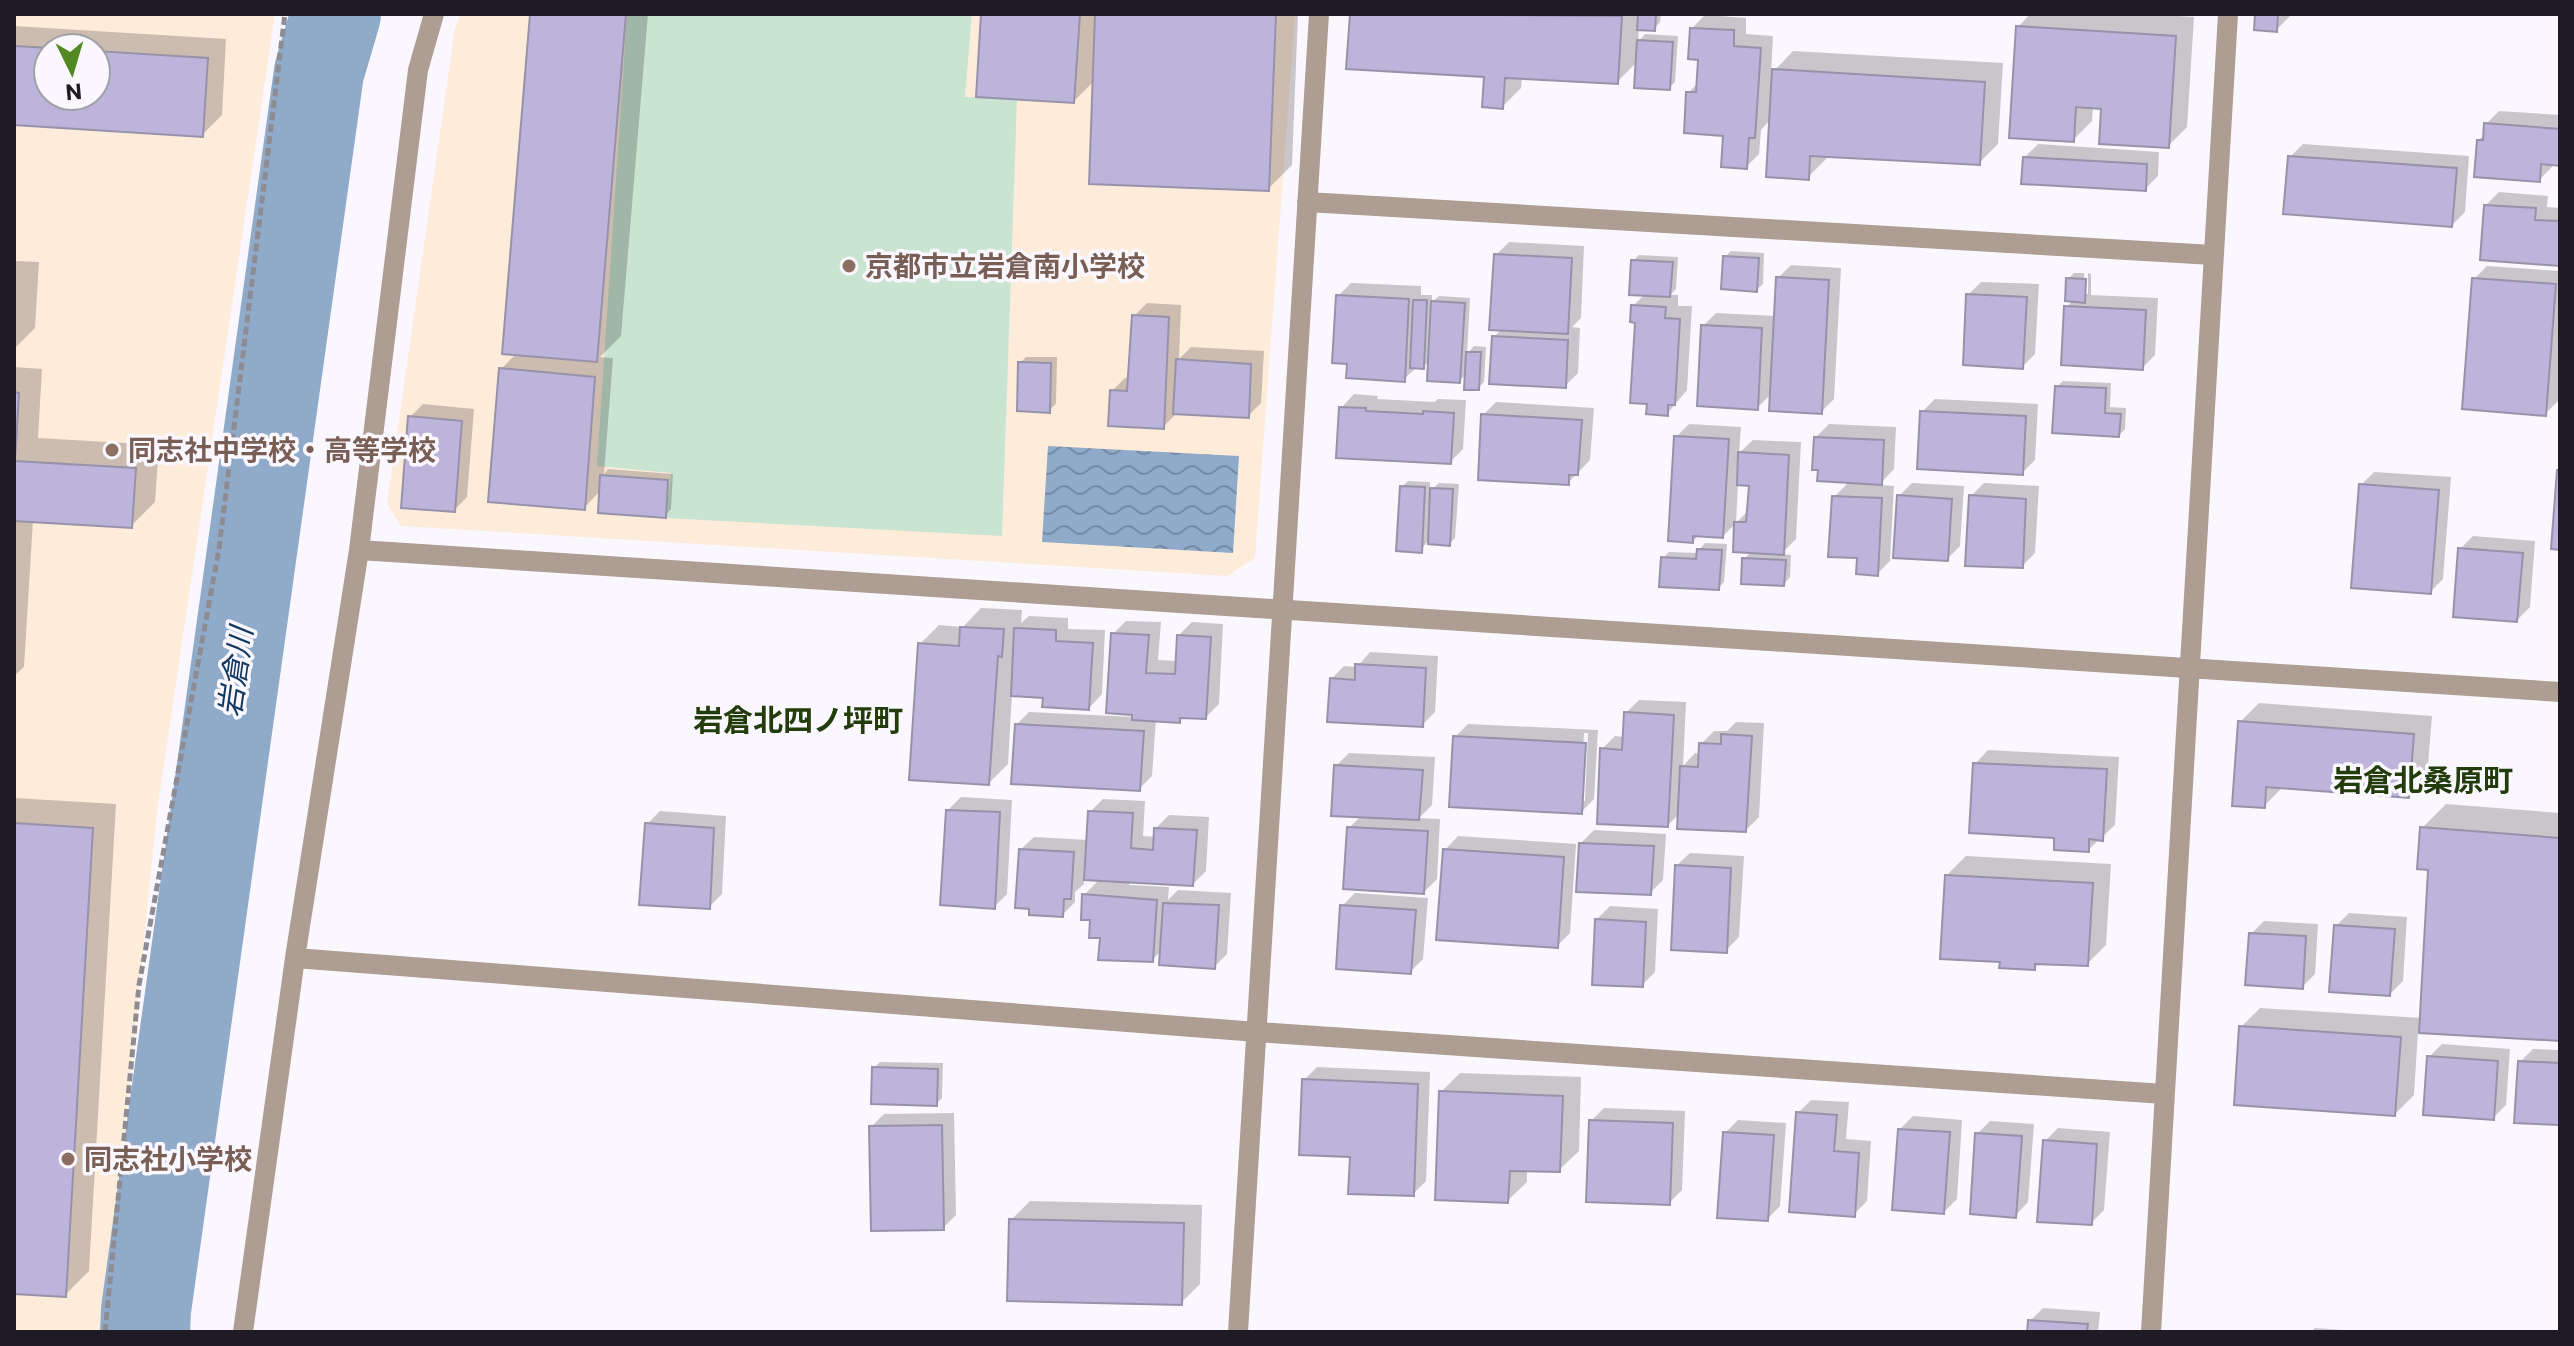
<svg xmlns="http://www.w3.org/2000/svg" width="2574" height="1346" font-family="Commissioner,'Noto Sans JP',sans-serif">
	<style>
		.education { fill: #feecdb; fill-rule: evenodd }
		.garden { fill: #c9e4d1 }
		.water { fill: url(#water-waves) }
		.shadow { fill: #0003; fill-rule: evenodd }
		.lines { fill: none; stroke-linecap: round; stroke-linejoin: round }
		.river { stroke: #90aaca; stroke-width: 90 }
		.building { fill: #bcb4da; stroke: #9792aa; stroke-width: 2 }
		.path { stroke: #8e8c93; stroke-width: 5; stroke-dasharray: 8 4; stroke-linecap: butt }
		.minor { stroke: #ad9d93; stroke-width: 20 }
		.education-dot { fill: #8d6e63; stroke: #faf8fe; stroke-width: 3 }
		.labels { text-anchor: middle; stroke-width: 7; stroke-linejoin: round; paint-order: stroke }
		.education-label { font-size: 28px; font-weight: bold; fill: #785e54; stroke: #faf8fe; text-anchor: start }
		.water-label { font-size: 30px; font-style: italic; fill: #133962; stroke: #faf8fe }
		.neighbourhood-label { font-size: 30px; font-weight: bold; fill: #223c0b; stroke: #faf8fe }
	</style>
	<defs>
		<pattern id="water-waves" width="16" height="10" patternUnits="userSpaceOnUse" patternTransform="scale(2)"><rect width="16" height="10" fill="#90aaca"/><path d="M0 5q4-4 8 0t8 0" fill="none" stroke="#758aa4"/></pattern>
	</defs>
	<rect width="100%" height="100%" fill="#faf8fe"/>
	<path class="education" d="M14,14h261l-118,798 -52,520h-91zM48,48h48v48h-48z
		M460,14h835l-40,544 -28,18 -826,-50 -14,-22 68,-476z"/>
	<path class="garden" d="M627,14h345l-7,83 52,2 -15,437 -336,-18 5,-45 -74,-7z"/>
	<path class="water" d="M1048,446l191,10 -6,97 -191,-11z"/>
	<path class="shadow" d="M532,14h116l-27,322 -21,21 13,1 -9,116 4,-5 65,5 -2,35 -6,7 -64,-26 -17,18 -83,-139 15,-15z
		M983,14h315l-6,151 -24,24 -173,-109 -21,21z
		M1352,14h309l-1,8 -6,7 -15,-1 -1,14 7,-8 33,2 -3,46 -6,6 -32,-26 -20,20 -95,-5 -1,11 -19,19 -16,-32 -138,-8z
		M2030,14h112l52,3 -7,110 -19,19 -65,-39 -10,-1 -1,15 -19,19 -55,-113z
		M2257,14h35l-16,16z
		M1705,15l41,3v16l27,2 -2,38 22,-23 210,12 -5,81 -19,19 -152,-8v3l-19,19 -37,-58 -10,11 -2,24 -13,13 -21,-33 -37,-41 11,-11 1,-24 -8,-30z
		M14,26l212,13 -4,76 -19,19 -189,-11zM48,48h48v48h-48z
		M2499,111l61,4v49l-8,-1v4l-13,13 -60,-40 6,-6 1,-10z
		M2038,144l121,8 -1,24 -13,13 -120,-32z
		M2303,144l166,12 -4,56 -13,13 -162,-68z
		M2499,192l49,4 -1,11 13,1v56l-74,-59z
		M1509,242l75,4 -3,72 -9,9 8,1 -2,45 -13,13 -71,-49 9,-9 -7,-73z
		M1731,251l33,2 -1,31 -7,6 -31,-33z
		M1639,255l39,2 -2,32 -6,6h8v11h14l-5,84 -20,24 -34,-108 13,-13 -13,-32z
		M14,261l25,1 -4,66 -21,21z
		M1791,265l50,3 -7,131 -13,13 -49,-19 -15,15 -54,-82 13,-13 60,3 2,-38z
		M2487,266l73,5 -2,130 -13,13 -71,-135z
		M2074,273h10v21h4v-21l3,1v21l67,3 -3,57 -13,13 -76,-61 8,-7 -6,-21z
		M1981,282l58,2 -4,70 -13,13 -54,-72z
		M1351,283l70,3v9h11v7l7,-6 31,2 -3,56 7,-8 12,1 -2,35 -6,6 -11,-14 -8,7 -29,-21 -7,7h-6l-13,12 -55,-17 -11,-66z
		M1147,303l34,2 -2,54 12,-12 73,4 -3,52 -13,13 -72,-2 -13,13 -51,-36 13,-13h5l4,-62z
		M1026,357h31l-1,47 -7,6 -29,-47z
		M14,367l28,2 -4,69 121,7 -4,57 -24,24 -98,-6 -9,147 -10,9z
		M2063,381l48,2 -1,24 16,1 -1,21 -6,6 -62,-48z
		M1354,394l24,2 -1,3 58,3 3,-3 28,1 -3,49 -13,13 -109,-54z
		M1935,399l103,5 -3,56 -13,13 -100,-61z
		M1496,402l98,6 -4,52 -22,23 -85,-68z
		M423,404l51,5 -7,88 -13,13 -44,-93z
		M1689,424l52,3 -2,26 14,-13 48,2 -5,97 -15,15 10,1 -1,22 -6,7 -40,-25 8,-8 -16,-28 13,-13 2,-26 -13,-1 -2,40 -13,13 -24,-1 -6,6 -17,-104z
		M1829,424l67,3 -2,42 -15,16 15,1 -4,75 -13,13 -18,-18 -25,-59 16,-16 -34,-44z
		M2374,472l77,5 -8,102 -13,13 -69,-107z
		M1408,481l22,1v9l9,-8 20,1 -4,54 -6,6 -22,-2 -6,8 -19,-63z
		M1912,483l52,3 -4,60 -13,13 -48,-63z
		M1984,483l55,3 -4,67 -13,13 -51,-70z
		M2473,536l62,5 -5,66 -13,13 -57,-71z
		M1705,543l22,1 -3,38 -6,6 -55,-30 6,-6 29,1 1,-3z
		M981,608l41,2 -1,13 8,-7 39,2v11l37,1 -3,64 -13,14 -44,-11 -33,-3 -4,70 -19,19 -69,-139 19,-19 24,2z
		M1126,621l35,1 -3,38 20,1 1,-26 13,-13 31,2 -4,80 -13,13 -22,-1 -5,5 -23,-2 -4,57 -13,13 -123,-64 13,-13 105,5 -21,-83z
		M1370,652l68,4 -3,56 -13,13 -91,-46 13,-13 13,1z
		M1639,700l47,2 -3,64 12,-13 5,1 1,-10 13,-13h13l9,-9 28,1 -5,94 -13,13 -66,-17 -12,12 -66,-76 13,-13 10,1 1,-24z
		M2259,703l173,13 -5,61 -19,19 -124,-10 -20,20 -24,-84z
		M1468,724l130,6 -4,69 -13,13 -126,-75zM1584,733h4l-3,68h-4z
		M1988,750l131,7 -4,68 -27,25 -32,-14 -81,-72z
		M1349,753l86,4 -3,48 -13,13 21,1 -3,60 -13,13 -75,-64 12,-12 -25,-50z
		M961,797l51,3 -5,94 -13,13 -46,-97z
		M14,798l102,6 -27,467 -24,24 -51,-3z
		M1103,799l42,2 -2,35 13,1v-9l13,-13 40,2 -3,54 -13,13 -63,-3 -1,4 40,2 -1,13 10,-10 53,3 -4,61 -13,13 -52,-17 -10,10 -50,-23 -18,-42 16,-16 -16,-1v6l-9,8v10l-13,13 -42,-65 14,-13 54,3 2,-28z
		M2446,804l114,9v226l-142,-8 -4,64 -19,19 -154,-87 19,-19 162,10 9,-150 -9,-40z
		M660,811l66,5 -4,78 -13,13 -62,-83z
		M1594,830l72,4 -3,46 -13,13 -69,-50z
		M1458,836l118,8 -6,89 -13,13 -112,-96z
		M1690,853l54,3 -5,81 -13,13 -50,-84z
		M1966,856l145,8 -5,81 -19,19 -47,-2 -6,6 -32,-8 -55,-85z
		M1355,893l73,5 -5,61 -13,13 -68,-66z
		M1610,906l48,3 -3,63 -13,13 -45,-66z
		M2349,913l58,4 -4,64 -13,13 -54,-68z
		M2264,921l54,3 -3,50 -13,13 -51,-53z
		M2442,1044l68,5 -4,56 -13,13 -64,-61z
		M2533,1049l27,1v73l-40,-61z
		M880,1062l63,1 -1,35 -6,6 -62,-36z
		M1317,1067l113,5 -4,109 -13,13 -109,-114z
		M1460,1073l121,4 -2,74 -20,19 -32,-1v13l-20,19 -66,-109z
		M1811,1100l38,2 -3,37 25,2 -4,60 -13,13 -56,-101z
		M1604,1108l81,3 -3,79 -13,13 -78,-82z
		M954,1113l2,102 -13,13 -72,-101 13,-13z
		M1913,1116l49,4 -5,79 -13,13 -44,-83z
		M1738,1120l48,3 -6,83 -13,13 -42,-86z
		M1990,1121l44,3 -6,78 -13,14 -38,-82z
		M2058,1128l52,4 -6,78 -13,13 -46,-82z
		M1030,1201l172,4 -2,79 -19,19 -170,-83z
		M2043,1308l57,4 -2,20h-69l1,-11z
		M2315,1328l57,4h-61z"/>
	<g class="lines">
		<path class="river" d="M145,1332l1,-22 173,-1238 17,-58"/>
	</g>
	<path class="building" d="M530,14h96l-29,348 -95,-8z
		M981,14h99l-6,89 -98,-6z
		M1095,14h181l-7,177 -180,-7z
		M1350,14l272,2 -4,68 -113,-6 -2,31 -21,-2 2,-30 -138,-8z
		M1638,14h18l-1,17 -18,-1z
		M2255,14h23l-1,18 -23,-2z
		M2016,26l160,10 -7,112 -70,-4 2,-35 -25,-2 -2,35 -65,-4z
		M1690,28l44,2v16l27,2 -6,90h-6l-2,31 -26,-2 2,-31 -39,-3 2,-41h10l2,-32 -10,-1z
		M1637,40l36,2 -3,48 -36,-2z
		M14,46l37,2h-3v48h48v-45l112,7 -5,79 -189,-12z
		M1772,69l213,13 -5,83 -170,-9 -1,24 -43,-3z
		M2484,123l76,6v37l-19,-2 -1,18 -66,-5 3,-37h6z
		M2288,156l169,12 -5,59 -169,-13z
		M2023,157l124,7 -1,27 -125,-7z
		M2484,205l52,3 -1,12 25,1v45l-80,-6z
		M1494,254l78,4 -4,76 -79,-4z
		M1723,256l36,2 -2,34 -36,-3z
		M1631,260l42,2 -3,35 -41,-2z
		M1776,277l53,3 -7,134 -53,-3z
		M2066,278l20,1 -1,24 -20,-2z
		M2472,278l84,6 -10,132 -84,-7z
		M1966,294l61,3 -4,72 -60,-4z
		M1336,295l73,4 -4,83 -59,-4 1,-14 -15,-1z
		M1413,300h14l-3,69 -14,-1z
		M1431,301l34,2 -5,80 -33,-2z
		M1631,305l35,2 -1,11 15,1 -5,86h-7v11l-22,-2 1,-10 -17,-1 5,-80 -5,-1z
		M2064,306l82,4 -3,60 -82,-5z
		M1132,315l37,2 -5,112 -56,-3 2,-36 17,1z
		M1701,325l61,3 -4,82 -61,-4z
		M1492,336l76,4 -2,48 -77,-4z
		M1466,352h15l-2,38h-15z
		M1176,359l75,5 -2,54 -76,-4z
		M1018,362l33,1 -1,50 -33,-2z
		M499,368l96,9 -10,133 -97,-8z
		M2055,386l51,2 -1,25 16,1 -2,23 -67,-4z
		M14,392l5,1 -4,68 121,7 -4,60 -118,-7z
		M1339,407l27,1v3l57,3v-3l31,2 -3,51 -115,-6z
		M1920,411l106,5 -3,59 -106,-6z
		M1481,414l101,6 -4,55h-9v10l-91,-5z
		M408,416l54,5 -7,91 -54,-4z
		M1674,436l55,3 -6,99 -30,-2v7l-25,-2z
		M1814,437l70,3 -2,45 -65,-4 1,-11h-6z
		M1738,452l51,3 -5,100 -51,-3 1,-30h12l3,-36 -12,-1z
		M2557,470h3v80l-9,-1z
		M600,475l68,5 -2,38 -68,-5z
		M2359,484l80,6 -8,104 -80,-6z
		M1400,486l25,1 -3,66 -26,-2z
		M1430,488l23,1 -3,57 -22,-2z
		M1897,495l55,4 -4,62 -55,-3z
		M1969,495l57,4 -3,69 -58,-2z
		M1832,496l50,2 -4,78 -22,-2 1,-16 -29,-1z
		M2458,548l65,5 -6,69 -64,-5z
		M1697,549l25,1 -3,40 -60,-3 2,-30 35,2z
		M1742,558l44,2 -2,26 -43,-2z
		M960,627l44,2 -2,28 -4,-1 -9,129 -80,-5 9,-137 41,3z
		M1014,628l42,2v11l37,2 -4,67 -47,-3 1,-9 -32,-2z
		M1111,633l38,2 -3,38 29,1 2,-39 34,2 -5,82 -26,-1v5l-48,-3v-5l-26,-2z
		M1355,664l71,4 -3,59 -96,-5 3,-44 25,2z
		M1624,712l50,3 -6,112 -71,-3 3,-76 22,2z
		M2238,721l176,13 -5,64 -143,-11 -1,21 -33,-2z
		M1015,724l129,7 -4,60 -129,-7z
		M1721,734l31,2 -6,96 -69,-3 3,-63 18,1 1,-24 22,1z
		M1453,736l133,7 -4,71 -133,-7z
		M1973,763l134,6 -4,72 -14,-2v13l-35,-2v-12l-85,-5z
		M1334,765l89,5 -4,50 -88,-4z
		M946,810l54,2 -5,97 -55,-4z
		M1088,811l45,2 -2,35 22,2 1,-22 43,2 -4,56 -109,-6z
		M14,823l79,5 -27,469 -52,-3z
		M645,823l69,5 -4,81 -71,-4z
		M1347,827l81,4 -4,63 -81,-5z
		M2420,827l140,11v203l-141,-8 9,-163 -11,-1z
		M1579,843l75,3 -3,49 -75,-3z
		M1019,849l55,3 -3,47h-7l-1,18 -34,-2v-6l-14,-1z
		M1443,849l121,8 -6,91 -122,-8z
		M1675,865l56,3 -4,85 -56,-3z
		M1945,875l148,8 -5,83 -53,-2v6l-36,-2 1,-6 -60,-3z
		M1082,894l75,6 -4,62 -55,-2 2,-22h-11l1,-18h-9z
		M1163,903l56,2 -4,64 -56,-4z
		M1340,905l76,5 -5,64 -75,-5z
		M1595,919l51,3 -3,65 -51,-2z
		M2334,925l61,4 -5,67 -61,-4z
		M2249,933l57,3 -3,53 -58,-4z
		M2239,1026l162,11 -6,79 -161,-11z
		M2427,1056l71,5 -4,59 -71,-5z
		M2518,1061l42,2v62l-46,-2z
		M872,1067l66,2 -1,37 -66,-2z
		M1302,1079l116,5 -4,112 -66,-2 2,-37 -51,-2z
		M1439,1091l124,5 -3,76 -50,-1 -2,32 -73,-3z
		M1796,1112l41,3 -3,36 25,2 -4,64 -66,-5z
		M1589,1120l84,3 -3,82 -84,-3z
		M942,1125l2,105 -73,1 -2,-105z
		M1898,1129l52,3 -6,82 -52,-4z
		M1723,1132l51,3 -6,86 -51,-3z
		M1975,1133l47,3 -6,82 -46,-4z
		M2043,1140l54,4 -5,81 -55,-3z
		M1009,1219l175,4 -2,82 -175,-4z
		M2028,1320l60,4 -1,8h-60z"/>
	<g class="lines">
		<path class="path" d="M105,1332l34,-347 80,-436 66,-535"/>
		<path class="minor" d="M1307,202l906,53
			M359,550l2201,142
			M295,958l962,74 907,62
			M243,1332l52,-374 64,-408 59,-480 16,-56
			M1238,1332l81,-1318
			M2151,1332l77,-1318"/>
	</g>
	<g class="education-dot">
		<circle cx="849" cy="266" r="8"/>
		<circle cx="112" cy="450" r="8"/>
		<circle cx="68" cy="1159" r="8"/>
	</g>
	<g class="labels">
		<g class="education-label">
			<text x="865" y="276">京都市立岩倉南小学校</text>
			<text x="128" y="460">同志社中学校・高等学校</text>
			<text x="84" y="1169">同志社小学校</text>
		</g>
		<g class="water-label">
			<text transform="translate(236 672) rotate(-82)" y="10">岩倉川</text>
		</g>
		<g class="neighbourhood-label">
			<text x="798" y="731">岩倉北四ノ坪町</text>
			<text x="2423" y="791">岩倉北桑原町</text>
		</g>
	</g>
	<rect width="2574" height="1346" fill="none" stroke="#1e1b24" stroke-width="32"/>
	<g transform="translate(72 72) rotate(175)"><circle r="38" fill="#faf8fe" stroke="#a2a0a7" stroke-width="2"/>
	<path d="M0-6L14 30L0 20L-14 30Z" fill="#538922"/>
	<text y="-12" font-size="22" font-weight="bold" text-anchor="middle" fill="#1e1b24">N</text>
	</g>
</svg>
